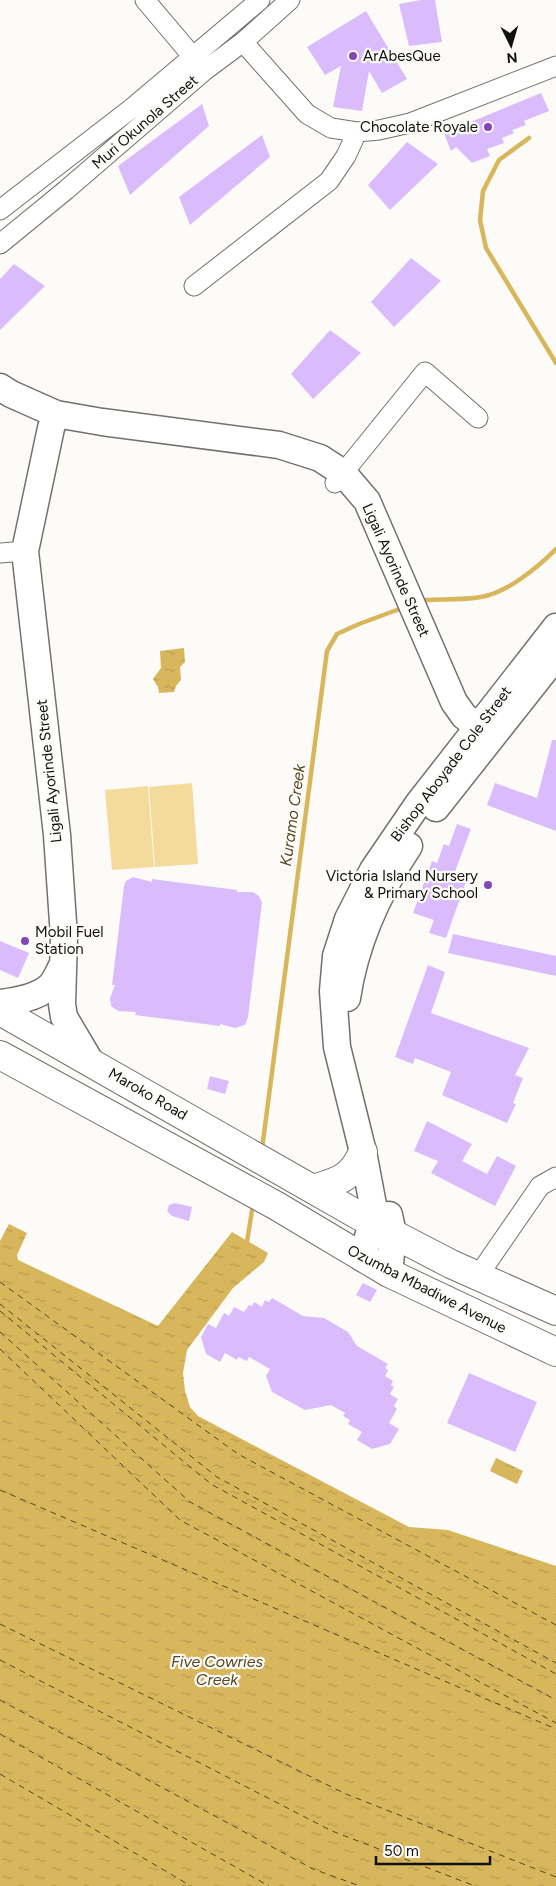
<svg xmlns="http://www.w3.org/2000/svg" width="556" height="1886" font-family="Figtree,sans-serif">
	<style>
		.park { fill: #f4db9b }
		.water { fill: url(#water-ripples) }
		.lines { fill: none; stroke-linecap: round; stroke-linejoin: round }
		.stream { stroke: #d8b65c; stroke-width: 4.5 }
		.ferry { stroke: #564721; stroke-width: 1; stroke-dasharray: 6 5; stroke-linecap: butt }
		.building { fill: #dabcfc }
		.street-casing { stroke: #72716d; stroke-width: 21 }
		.secondary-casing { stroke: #72716d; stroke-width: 29 }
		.highway-casing { stroke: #72716d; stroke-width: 30 }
		.street { stroke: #fff; stroke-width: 19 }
		.secondary { stroke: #fff; stroke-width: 26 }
		.highway { stroke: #fff; stroke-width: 28 }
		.poi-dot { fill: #8444ba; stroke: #fcfbf7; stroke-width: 2 }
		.labels { text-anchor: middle; stroke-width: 4.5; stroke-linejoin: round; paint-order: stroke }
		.poi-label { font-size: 15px; fill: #10100e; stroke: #fcfbf7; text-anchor: start }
		.street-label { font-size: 15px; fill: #10100e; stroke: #fcfbf7 }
		.water-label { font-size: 16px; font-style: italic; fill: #564721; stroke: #fcfbf7 }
	</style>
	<defs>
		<pattern id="water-ripples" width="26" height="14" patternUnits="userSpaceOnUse" patternTransform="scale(1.25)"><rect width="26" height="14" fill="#d8b65c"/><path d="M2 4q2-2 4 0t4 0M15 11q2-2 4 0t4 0" fill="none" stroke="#b89b4f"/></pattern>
	</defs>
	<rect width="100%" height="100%" fill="#fcfbf7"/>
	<path class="park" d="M192,783l6,81 -43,3 -6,-80z
		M148,786l6,81 -42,3 -7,-80z"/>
	<path class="water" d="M184,648l1,14 -5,5 1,13 -5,6 -2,6 -15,1 -1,-6 -5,-8 8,-11 -1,-17z
		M9,1224l18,9 -10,22 1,5 140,66 74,-94 36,21 -4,9 -31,26 -46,62 -4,23 2,18 5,16 8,9 211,111 39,3 108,36v320h-556v-645z
		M496,1458l27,13 -6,13 -27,-13z"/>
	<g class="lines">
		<path class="stream" d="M529,138l-30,22 -16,31 -3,29 6,28 70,115
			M419,602l7,-2c18,-1 37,0 55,-3 26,-4 57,-30 75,-48
			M262,1149l65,-498 10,-17 22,-10 46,-17
			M247,1242l6,-38"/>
		<path class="ferry" d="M0,1282l238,172 318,171
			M0,1304l217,173 339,186
			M0,1311l211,173 345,190
			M0,1332l190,170 366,198
			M0,1349l180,171 376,203
			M0,1490l556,239
			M0,1624l346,170 210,83
			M0,1660l332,171 143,55
			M0,1700l313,169 47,17
			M0,1734l269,152
			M0,1774l191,112"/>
	</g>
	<path class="building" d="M421,0h14l7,42 -33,4 -10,-42z
		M366,11l41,68 -25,14 -13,-22 -7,40 -29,-4 8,-41 -16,9 -18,-28z
		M541,93l8,18 -25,10 2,4 -14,5 2,3 -12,5 2,5 -17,6 3,7 -18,7 -16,-16 -5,4 -7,-18z
		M202,104l7,22 -79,69 -12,-29z
		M262,135l8,22 -80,68 -11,-28z
		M407,142l31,22 -48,46 -22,-25z
		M411,258l30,23 -47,46 -23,-25z
		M14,264l31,22 -45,44v-51z
		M330,330l31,23 -48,46 -22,-25z
		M552,740h4v91l-69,-26 8,-22 42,15z
		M457,824l14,5 -17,45 13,5 -21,59 -17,-5 5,-13 -21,-7 19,-52 5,2 7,-19 5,2z
		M133,877l19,5v-3l85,11v2h16l6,4 3,7 -14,114 -3,8 -10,3 -15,-4v2l-85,-11 1,-3 -18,-1 -7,-5 -1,-8 5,-13h-3l12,-99 2,-5z
		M453,934l103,22v20l-108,-23z
		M0,941l29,12 -11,25 -18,-8z
		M428,965l17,7 -14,41 98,35 -14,27 8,3 -10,25 3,1 -9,19 -65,-28 9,-23 -36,-14 -2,6 -18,-7z
		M210,1076l19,5 -4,13 -18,-5z
		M427,1121l45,23 -10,17 25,13 10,-18 19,10 -21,40 -64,-33 7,-12 -24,-10z
		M175,1203l17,4 -3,14 -17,-5 -5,-5 2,-6z
		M363,1283l14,7 -7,12 -14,-7z
		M272,1298l31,18 21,2 24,14 9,14 31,18 -3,4 3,2 -3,6 8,5 -2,4 3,2 -4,7 8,5 -4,7 3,3 -8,14 10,6 -9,15 -18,5 -15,-9 5,-8 -14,-8 2,-4 -7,-4 2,-3 -14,-8 -26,5 -33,-18 -6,-16 4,-7 -21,-12 -2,4 -9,-4 -1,3 -12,-7 -5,9 -14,-8 -5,-17 7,-13 8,4 8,-15 5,3 5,-9 10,5 5,-7 3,1 2,-4 8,5 3,-7 4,2z
		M469,1373l68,29 -22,50 -68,-29z"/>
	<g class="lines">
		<g class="street-casing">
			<path id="street" d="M145,0l54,64
				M243,42l64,72 24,14 26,4 22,-2 31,-7 146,-57
				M0,210l132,-102 128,-108
				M0,244l66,-54 138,-119 39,-29 47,-42
				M194,286l135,-105 17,-25 11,-24
				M335,483l90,-111 53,46
				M0,553l25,-2
				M478,1276l62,-90 16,-9"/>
		</g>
		<g class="secondary-casing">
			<path id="secondary" d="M0,387l11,7 45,20 46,8 177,23 41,13 23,15 24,28 87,201 10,14 25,20
				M56,414l-5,14 -26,123 32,284 7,102 -2,67 2,13 26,44
				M436,808l120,-152
				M347,998c8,-54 32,-107 62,-152
				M0,1003c16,-2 36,-5 49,-16 6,-5 9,-14 13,-21
				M389,1215l4,19 -4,39
				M362,1258l10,-35 1,-18 -10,-53 -26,-105 -4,-56 3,-35 12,-37 25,-49 45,-66 138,-177"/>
		</g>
		<g class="highway-casing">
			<path id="highway" d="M0,1011l372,212 79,41 105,47
				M0,1055l275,150 114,68 167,79
				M313,1189c26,-8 38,-10 50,-37"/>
		</g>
		<use href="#street" class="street"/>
		<use href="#secondary" class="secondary"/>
		<use href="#highway" class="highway"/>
	</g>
	<g class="poi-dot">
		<circle cx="353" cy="56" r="5"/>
		<circle cx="488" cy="127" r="5"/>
		<circle cx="488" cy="885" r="5"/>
		<circle cx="25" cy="941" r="5"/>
	</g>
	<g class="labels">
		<g class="poi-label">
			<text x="363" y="61">ArAbesQue</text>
			<text x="478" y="132" text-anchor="end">Chocolate Royale</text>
			<text x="478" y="881" text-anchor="end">Victoria Island Nursery<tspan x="478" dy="17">&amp; Primary School</tspan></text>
			<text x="35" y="937">Mobil Fuel<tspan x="35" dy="17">Station</tspan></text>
		</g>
		<g class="street-label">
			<text transform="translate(145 122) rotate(-41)" y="5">Muri Okunola Street</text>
			<text transform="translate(396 570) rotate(66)" y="5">Ligali Ayorinde Street</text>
			<text transform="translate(451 764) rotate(-53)" y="5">Bishop Aboyade Cole Street</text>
			<text transform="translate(49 771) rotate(-96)" y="5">Ligali Ayorinde Street</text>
			<text transform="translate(148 1094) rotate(30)" y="5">Maroko Road</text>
			<text transform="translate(427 1289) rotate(27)" y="5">Ozumba Mbadiwe Avenue</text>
		</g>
		<g class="water-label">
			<text transform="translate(292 815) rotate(-82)" y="6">Kuramo Creek</text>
			<text x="217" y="1667">Five Cowries<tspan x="217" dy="18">Creek</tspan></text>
		</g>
	</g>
	<g transform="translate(511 45) rotate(175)" stroke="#fcfbf7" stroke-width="4" paint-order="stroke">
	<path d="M0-4L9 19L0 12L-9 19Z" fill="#10100e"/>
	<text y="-8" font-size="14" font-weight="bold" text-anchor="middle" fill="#10100e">N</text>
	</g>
	<path d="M376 1856v8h114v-8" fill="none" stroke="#10100e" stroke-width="2.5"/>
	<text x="384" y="1856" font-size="15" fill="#10100e" stroke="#fcfbf7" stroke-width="4" paint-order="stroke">50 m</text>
</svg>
